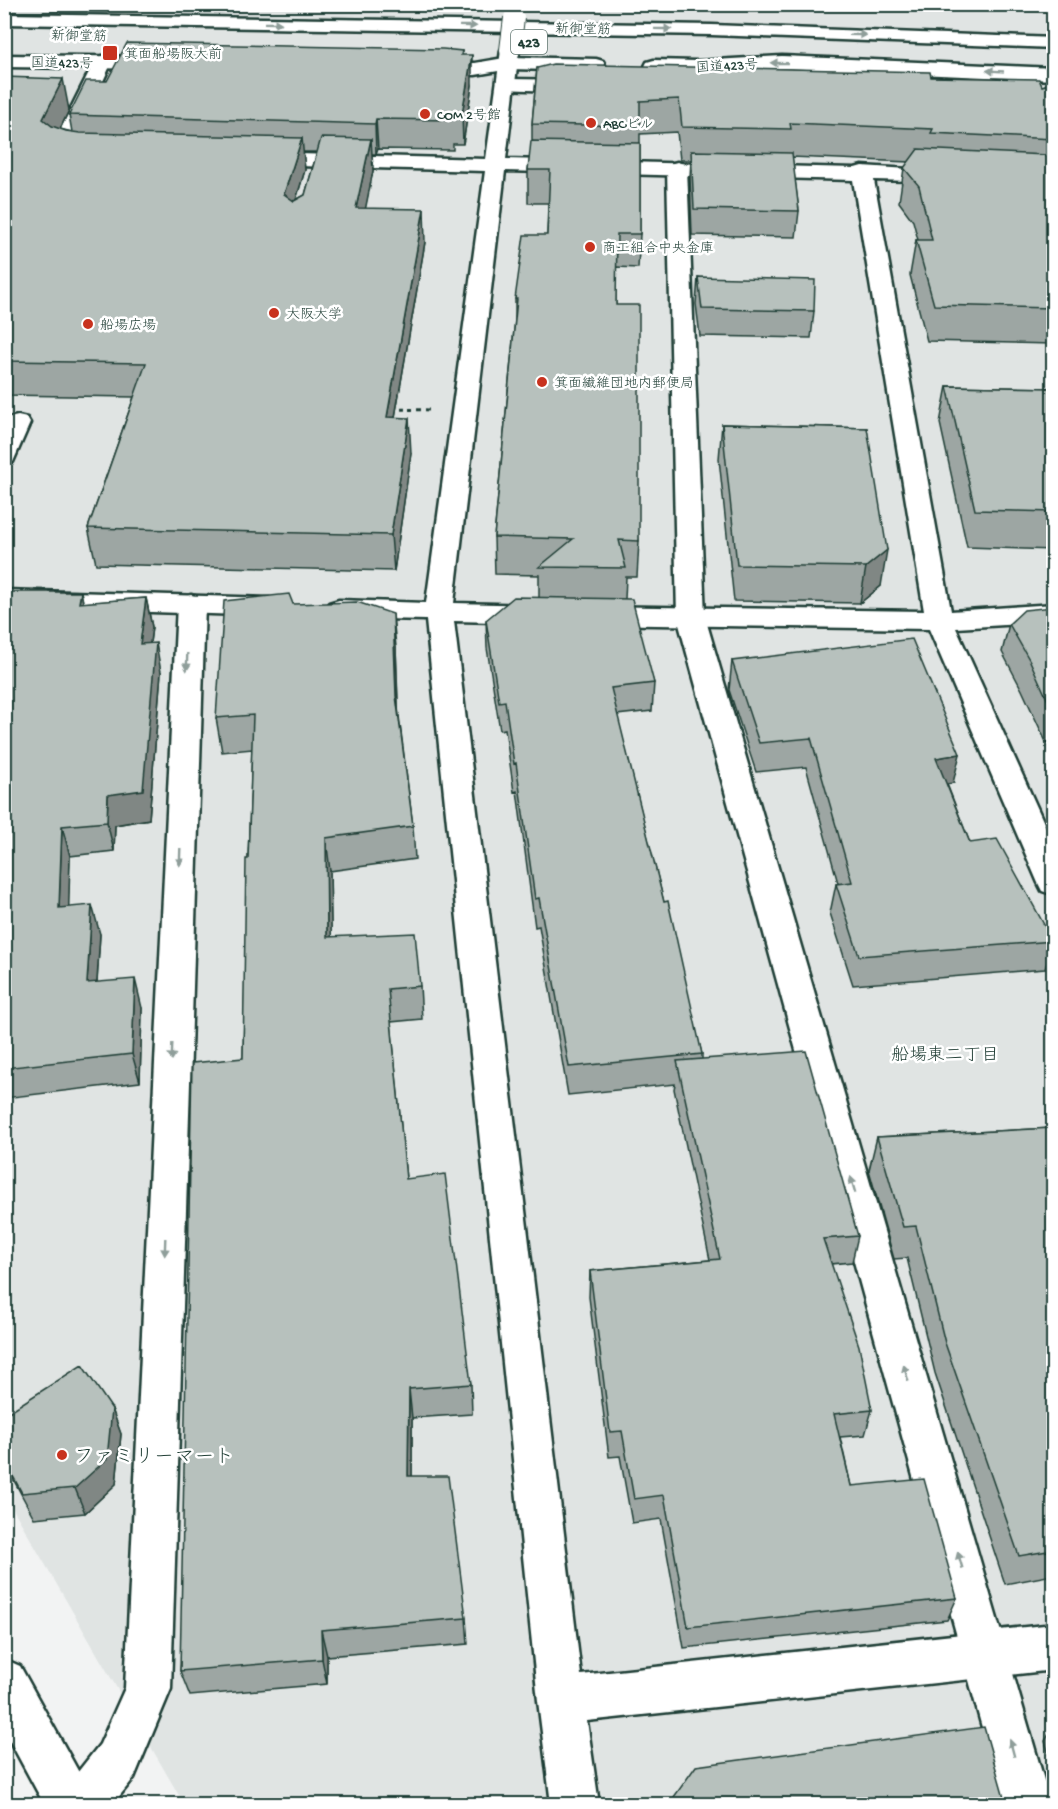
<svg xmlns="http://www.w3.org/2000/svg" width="1058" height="1809" font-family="'Gochi Hand','Klee One',sans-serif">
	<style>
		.built { fill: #e0e4e3 }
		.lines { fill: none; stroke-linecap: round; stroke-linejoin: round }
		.minor-casing { stroke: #1f3d34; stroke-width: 5 }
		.tertiary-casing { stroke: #1f3d34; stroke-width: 5 }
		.trunk-casing { stroke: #1f3d34; stroke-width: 5 }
		.path { stroke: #1f3d34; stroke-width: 3; stroke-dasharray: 4 4; stroke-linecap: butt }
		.minor { fill: #fff; fill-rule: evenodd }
		.tertiary { fill: #fff; fill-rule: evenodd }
		.trunk { fill: #fff; fill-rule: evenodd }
		.tertiary-bridge-casing { stroke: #1f3d34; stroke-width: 22; stroke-linecap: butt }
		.tertiary-bridge { stroke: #fff; stroke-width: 20 }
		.wall { fill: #9da6a3; stroke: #1f3d34; stroke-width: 1.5; fill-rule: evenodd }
		.shaded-wall { fill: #808784; stroke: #1f3d34; stroke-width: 1.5 }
		.building { fill: #b7c1bd; stroke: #1f3d34; stroke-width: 1.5 }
		.oneway { fill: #8f9e9a }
		.poi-dot { fill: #c8321e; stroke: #fff; stroke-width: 2 }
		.labels { text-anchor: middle; stroke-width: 5; stroke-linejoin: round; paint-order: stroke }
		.far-street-label { font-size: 14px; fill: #1f3d34; stroke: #fff }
		.far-poi-label { font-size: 14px; fill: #1f3d34; stroke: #fff; text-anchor: start }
		.shield { fill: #fff; stroke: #627771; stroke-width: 1.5 }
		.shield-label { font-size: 15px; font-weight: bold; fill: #1f3d34 }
		.neighbourhood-label { font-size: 18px; fill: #1f3d34; stroke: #fff }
		.near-poi-label { font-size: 20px; fill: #1f3d34; stroke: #fff; text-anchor: start }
	</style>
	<rect width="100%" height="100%" fill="#f2f3f3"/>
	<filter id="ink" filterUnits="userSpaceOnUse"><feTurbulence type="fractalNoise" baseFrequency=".0167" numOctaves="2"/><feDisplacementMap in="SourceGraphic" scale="12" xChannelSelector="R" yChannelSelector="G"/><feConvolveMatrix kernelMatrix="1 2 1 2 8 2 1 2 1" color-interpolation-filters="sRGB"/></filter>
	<g filter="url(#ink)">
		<path class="built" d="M4,5h1049v1799h-869l-179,-309z"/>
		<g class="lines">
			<g class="minor-casing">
				<path id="minor" d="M507,79l73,1 7,2 2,4 -2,4 -7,2 -80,-3 -2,-4 2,-4z
					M677,162l7,2 3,4 18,449 346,1187h-48l-326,-1187 -10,-449 3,-4z
					M191,595l10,3 4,6 -34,1085 -37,89 -21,26h-54l7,-17 34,-43 25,-56 52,-1084 4,-6z"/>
			</g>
			<g class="tertiary-casing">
				<path id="tertiary" d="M510,45l6,1 3,4 -13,109 349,9 7,-2 94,6 3,4 -3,4 -7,2 -75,-2 77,431 103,-7v18l-98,6 98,217v50l-12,-4 -4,-8 -109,-254 -338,-5 -10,-3 -4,-6 4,-6 10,-3 333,5 -71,-431 -348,-9 -51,432 85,2 10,3 4,6 -4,6 -10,3 -85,-2 127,1054 473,-51v46l-467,51 12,83h-48l-13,-103 -112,-1081 -87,-2 -10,-3 -4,-6 4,-6 10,-3 87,3 59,-432 -225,-6 -7,-2 -3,-4 3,-4 7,-2 226,6 15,-109 3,-4z
					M103,56l7,2 2,4 -40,85 20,6 3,4 -3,4c-12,3 -32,-1 -40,-11l1,-6 43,-86z
					M18,416l9,2 3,5 -17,39 -9,2v-38l5,-8z
					M4,590l265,8 10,3 4,6 -4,6 -10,3 -265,-9z
					M4,1659l16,7 67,121 7,17h-50l-40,-74z"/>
			</g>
			<g class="trunk-casing">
				<path id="trunk" d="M4,14l708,11 342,13v10l-342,-13 -708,-11z
					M4,55l158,2 7,2 2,4 -2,4 -7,2 -158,-2z
					M782,56l272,12v12l-272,-12 -85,5 -43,-1 -7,-2 -2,-4 2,-4 7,-2 43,1z
					M510,57l86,2 7,2 2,4 -2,4 -7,2 -86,-2 -35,6 -49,-1 -7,-2 -2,-4 2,-4 7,-2 49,1z"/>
			</g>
			<path class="path" d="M393,409l38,1"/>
			<use href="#minor" class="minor"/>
			<use href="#tertiary" class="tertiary"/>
			<use href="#trunk" class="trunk"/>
			<g class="tertiary-bridge-casing">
				<path id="tertiary-bridge" d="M510,50l4,-32"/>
			</g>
			<use href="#tertiary-bridge" class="tertiary-bridge"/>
		</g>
		<path class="wall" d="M1037,4h16v3l-15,-1z
			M462,51v4l10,30 -9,59h-10v6l-75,-1 -2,5h-4l1,17 -8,37 60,34 -30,175 16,36 -17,118 -298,-7 -8,-36 46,-131 -130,-2v-318l65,33 -9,19 12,3 -3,-17 38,-34zM303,152h14l-12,43 -9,5 9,-30z
			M537,68l394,9 111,9 11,-3v261l-126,-3 -17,-66 6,-35h2l-5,-19 -14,-19 5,-34 5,-6 -117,-5 7,54 -3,26 -104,-2 -2,-58 1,-17h-11l-3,-28 -37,2v100l-2,34 -22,-1v38l23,236 -2,36h-11l-1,22 29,84 -2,28 -35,4 85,339v5l156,177 -6,26 -21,2 41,146 -7,25 -25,2 11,49 106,112 -10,22 -263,28 -23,-129 -29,4 -12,-67 -11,1 -20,-160 1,-26 120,-11 -36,-171 1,-5 -107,11 -29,-169 -4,1 -18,-136 -3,1 -9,-63 -5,1 -13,-82 -1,-28 53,-22v-23l-44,-1 -1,-37 21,-218v-20l32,-64 1,-32h-20v-33l4,-29v-17z
			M698,277l116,34 -3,27 -111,-2 -4,-32z
			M947,386l106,2v162l-86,-3 -27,-124z
			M722,424l145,4 14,158 -21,17 -126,-2 -15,-142z
			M4,592h77l2,11 63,-5 6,29 -2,16 11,29 -12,147 -34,6 -1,26 -44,5 -2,51 32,27 -3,49 45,25 -2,74 -136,16z
			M293,604l103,43 2,61 15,118 2,33 -85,12 1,66 89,49 2,33 -31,3 15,157 65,205 1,30 -60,4v58l54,142 2,26 -141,12v28l-137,12 -10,-25 63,-613 5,-199 4,-110 -30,3 -6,-34z
			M1053,607v150l-31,-67 -20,-38 7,-28z
			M732,661l221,122 -6,1 23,59 83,96v4l-8,26 -192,16 -23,-72 6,-29 2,-1 -32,-116 -50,5 -27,-82z
			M1053,1128v447l-48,9 -70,-211 -28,-115 -13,1 -25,-89 8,-33z
			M112,1409l9,25 -5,50 -31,29 -51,5 -30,-56v-47z
			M1053,1727v44l-8,-30z"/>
		<path class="shaded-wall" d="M472,55v30l-9,59 -1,-30z
			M63,79l6,31 -19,40 -7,-31z
			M376,119l2,30 -2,5 -1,-30z
			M302,138l3,32 -17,56 -4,-32z
			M371,139l2,32 -14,70 -3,-33z
			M424,209l1,33 -36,210 -2,-35z
			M409,418l2,35 -17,118 -3,-36z
			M887,550l-6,36 -21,17 6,-36z
			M81,592l6,29 -8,-18z
			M146,598l6,29 -6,46 -6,-29z
			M393,614l3,33 3,82 -3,-33z
			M156,643l5,29 -12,147 -34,6 -1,26 -7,-29 1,-27z
			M960,754l-7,29 -23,4 6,-29z
			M62,826l8,30 -2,81 -9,-29z
			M326,838l4,33 2,99 -5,-33z
			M92,905l8,29 -5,78 -8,-29z
			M135,979l7,29 -2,74 -8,-28z
			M409,1389l3,29v86l-4,-28z
			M112,1409l9,25 -5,50 -31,29 -10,-25z
			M321,1630l6,26v28l-5,-25z"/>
		<path class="building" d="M127,43l316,6 19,2 -1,4h11l-10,59h-10v6l-76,-1 -1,5 -306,-9 17,-34h21z
			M553,64l377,8 1,5 108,2 3,7 11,-3v56l-122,-6 2,-4 -143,-6 1,6 -109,-2 -3,-28 -39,2v25l-108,-2 5,-56z
			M4,77l59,2 -20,40 9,7 14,5 14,2 222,5 -18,56 10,7 11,-6 16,-57 50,1 -15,69 68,1 -37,208 22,1 -18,117 -303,-7 58,-165 -142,-2z
			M531,141l109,2v91h-23l-1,71h23v236l-20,-1 7,28 -87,-1 34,-28 -79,-2 23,-238h-2l9,-64h23l3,-65h-22z
			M918,149l129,6 5,13h1v140l-119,-3 -18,-65h16l-13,-54 -15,-18z
			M691,151l101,2 7,58 -105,-2z
			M698,277l117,3 -1,31 -112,-2z
			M947,386l106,2v124l-78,-2z
			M722,424l145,4 20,122 -21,17 -129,-2z
			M4,592h77l-2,11 67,-5 -6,46 16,-1 -13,147 -35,5 -1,27 -45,4 -3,82 33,-3 -5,78 48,-4 -3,75 -128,14z
			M289,594l4,10 64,-2 36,12 3,82 17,130 -87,12 1,99 88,-4 5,53 -32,3 18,190 39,-5 26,210 -62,5 -1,87h40l18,142 -145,12 1,29 -142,12 12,-608 51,-5 3,-199h2l5,-144 -37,3 8,-117z
			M514,597l118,2 22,84 -43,5 53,214 4,-1 34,153 -133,13 -30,-169 -4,1 -19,-136 -2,1 -9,-63 -6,1 -13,-82z
			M1053,607v105l-23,-51 -21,-37 15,-14z
			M912,639l48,115 -24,4 34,85 27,-4 56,102 -194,15 -23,-72 16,-2 -41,-144 -52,5 -27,-82z
			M806,1051l52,185 -35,3 36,107 13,64 -38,4 17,72 73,-7 33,119 -269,29 -24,-132 -30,4 -12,-68 -12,1 -20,-161 130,-12 -43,-198z
			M1053,1128v422l-34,6 -74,-213 -29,-117 -13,1 -26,-90z
			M82,1365l30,44 -5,50 -32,29 -53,5 -18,-34v-44z
			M984,1727l22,77h-337l27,-38z"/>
		<defs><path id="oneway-solid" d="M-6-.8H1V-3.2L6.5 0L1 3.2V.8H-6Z" transform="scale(1.5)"/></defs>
		<g class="oneway">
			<use href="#oneway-solid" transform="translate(273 23) rotate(1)"/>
			<use href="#oneway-solid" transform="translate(468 26) rotate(1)"/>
			<use href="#oneway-solid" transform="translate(663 29) rotate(1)"/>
			<use href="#oneway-solid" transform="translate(858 35) rotate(2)"/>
			<use href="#oneway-solid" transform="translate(779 63) rotate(-179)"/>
			<use href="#oneway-solid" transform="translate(995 71) rotate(-177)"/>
			<use href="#oneway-solid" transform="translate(187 662) rotate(92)"/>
			<use href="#oneway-solid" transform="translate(180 857) rotate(92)"/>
			<use href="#oneway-solid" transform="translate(172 1052) rotate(92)"/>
			<use href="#oneway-solid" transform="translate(853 1185) rotate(-106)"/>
			<use href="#oneway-solid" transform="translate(165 1247) rotate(92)"/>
			<use href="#oneway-solid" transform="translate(906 1373) rotate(-106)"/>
			<use href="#oneway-solid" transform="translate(960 1560) rotate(-106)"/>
			<use href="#oneway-solid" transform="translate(1012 1748) rotate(-105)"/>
		</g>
	</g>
	<g class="poi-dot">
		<rect x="102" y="45" width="16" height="16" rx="3"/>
		<circle cx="425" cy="114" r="6"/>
		<circle cx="591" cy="123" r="6"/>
		<circle cx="590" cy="247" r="6"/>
		<circle cx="274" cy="313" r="6"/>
		<circle cx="88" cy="324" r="6"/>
		<circle cx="542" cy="382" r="6"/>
		<circle cx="62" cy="1455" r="6"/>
	</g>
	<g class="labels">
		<g class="far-street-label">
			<text transform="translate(583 28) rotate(1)" y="5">新御堂筋</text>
			<text transform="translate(79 35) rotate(1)" y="5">新御堂筋</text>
			<text transform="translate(62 62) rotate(1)" y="5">国道423号</text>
			<text transform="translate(727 65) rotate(-3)" y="5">国道423号</text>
		</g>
		<g class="far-poi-label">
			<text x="124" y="58">箕面船場阪大前</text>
			<text x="437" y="119">COM 2号館</text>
			<text x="603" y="128">ABCビル</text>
			<text x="602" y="252">商工組合中央金庫</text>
			<text x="286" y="318">大阪大学</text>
			<text x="100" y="329">船場広場</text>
			<text x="554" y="387">箕面繊維団地内郵便局</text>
		</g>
		<rect class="shield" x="511" y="30" width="36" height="24" rx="4.5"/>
		<g class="shield-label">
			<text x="529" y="47">423</text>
		</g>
		<g class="neighbourhood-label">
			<text x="945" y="1060">船場東二丁目</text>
		</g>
		<g class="near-poi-label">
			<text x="74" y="1462">ファミリーマート</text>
		</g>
	</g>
	<rect width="1058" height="1809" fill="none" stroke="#fff" stroke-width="24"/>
	<rect x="12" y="12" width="1034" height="1785" fill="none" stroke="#1f3d34" stroke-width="2" filter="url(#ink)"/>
</svg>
